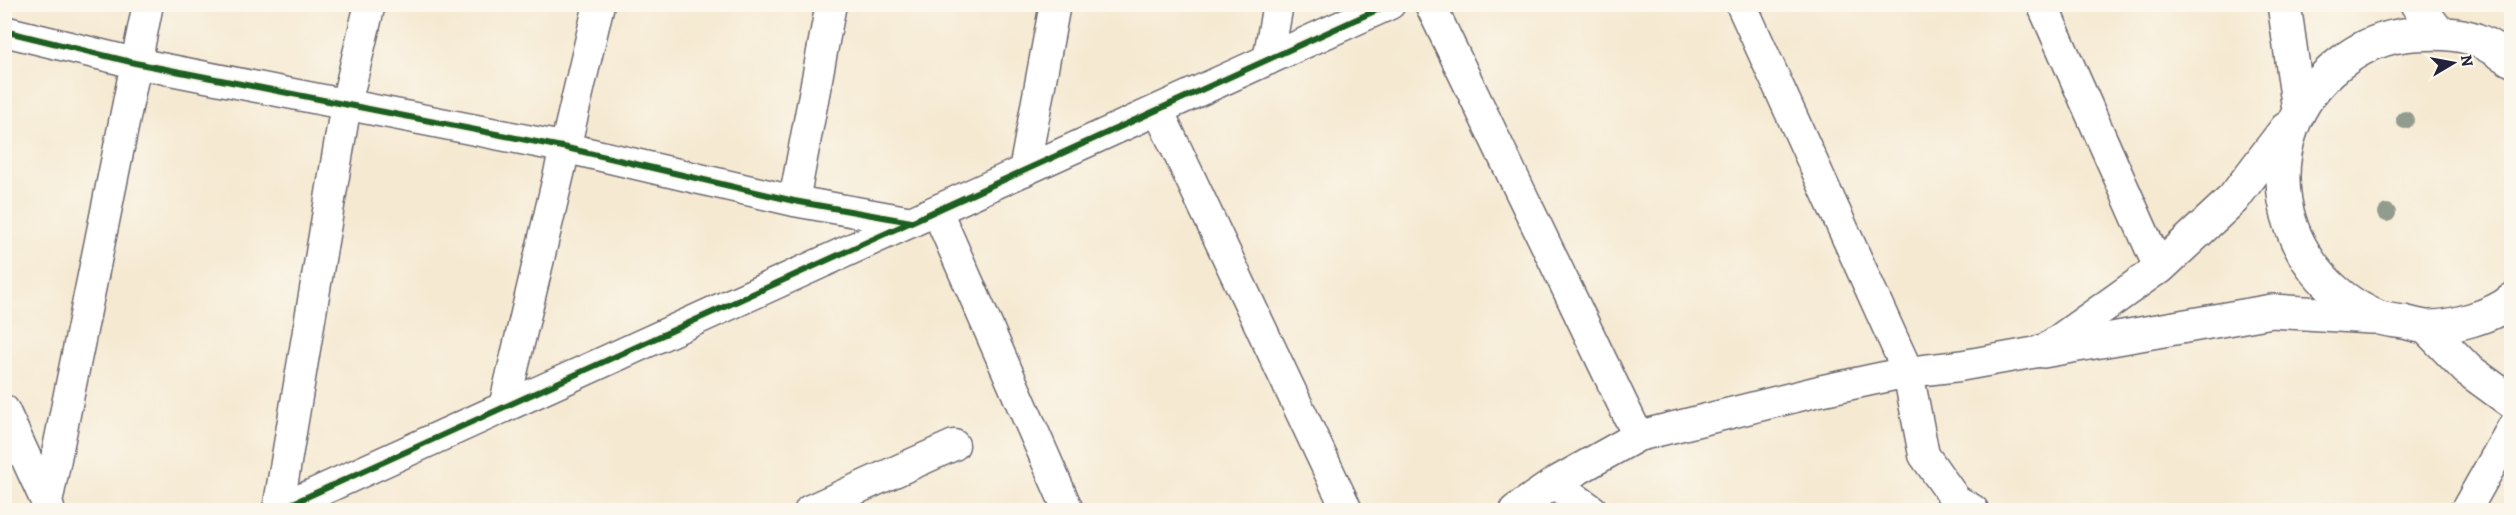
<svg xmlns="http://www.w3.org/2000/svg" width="2516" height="515" font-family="Alegreya,serif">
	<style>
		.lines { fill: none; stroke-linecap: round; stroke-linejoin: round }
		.minor-casing { stroke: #6c6870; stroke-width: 33 }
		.tertiary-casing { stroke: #6c6870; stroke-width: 36 }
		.minor { stroke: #fff; stroke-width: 30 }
		.tertiary { stroke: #fff; stroke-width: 33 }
		.cycleway-casing { stroke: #fbf7ec; stroke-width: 10 }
		.cycleway { stroke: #1b5e20; stroke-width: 6 }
		.tree { fill: #929c8e }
	</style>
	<rect width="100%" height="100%" fill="#fbf7ec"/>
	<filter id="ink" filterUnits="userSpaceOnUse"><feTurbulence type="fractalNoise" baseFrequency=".0167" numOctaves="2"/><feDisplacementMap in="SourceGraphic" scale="12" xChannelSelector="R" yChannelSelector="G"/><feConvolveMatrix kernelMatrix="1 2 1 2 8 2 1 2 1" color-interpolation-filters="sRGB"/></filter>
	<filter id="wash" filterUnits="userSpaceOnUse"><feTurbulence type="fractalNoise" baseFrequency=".008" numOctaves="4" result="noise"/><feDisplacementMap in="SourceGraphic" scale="24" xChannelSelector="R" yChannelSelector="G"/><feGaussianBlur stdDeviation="1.35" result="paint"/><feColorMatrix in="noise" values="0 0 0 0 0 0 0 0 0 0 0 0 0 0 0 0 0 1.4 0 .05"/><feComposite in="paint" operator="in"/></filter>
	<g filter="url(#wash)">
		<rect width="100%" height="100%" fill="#f5e9d1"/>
	</g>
	<g filter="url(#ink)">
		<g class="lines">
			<g class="minor-casing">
				<path id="minor" d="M1430,4l208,432
					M1741,4l167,368 16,83 32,45 17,10
					M4,31l131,32 432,85 227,53 118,21
					M1268,60l10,-56
					M1158,110l189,400
					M1024,171l31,-167
					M794,201l37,-197
					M937,211l131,299
					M504,407l95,-403
					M4,410l45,98
					M1554,483l38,27
					M47,503l101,-499
					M278,510l1112,-506
					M278,510l68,-406 24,-100
					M810,510l144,-65
					M1515,510l39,-27 84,-47 181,-45 89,-19 51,-6 84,-15 116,-83 -117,-264
					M2466,510l46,-82"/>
			</g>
			<g class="tertiary-casing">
				<path id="tertiary" d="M2284,4l15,106
					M2417,4l21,28
					M2512,60c-12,-7 -24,-16 -36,-20 -20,-8 -43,-7 -63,-6 -28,2 -53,13 -74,30 -91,72 -66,208 38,253 8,3 18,4 27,5 7,2 15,4 22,5 24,1 68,-11 86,-27
					M2159,268l74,-69 53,-70
					M2426,327l41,42 45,33
					M2043,351l229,-40 99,6"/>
			</g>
			<use href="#minor" class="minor"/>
			<use href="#tertiary" class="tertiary"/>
			<g class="cycleway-casing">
				<path id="cycleway" d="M4,31l131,32 432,85 227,53 117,21
					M278,510l1112,-506"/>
			</g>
			<use href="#cycleway" class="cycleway"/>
		</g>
		<g class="tree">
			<circle cx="2405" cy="120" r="9"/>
			<circle cx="2387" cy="213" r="9"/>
		</g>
	</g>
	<rect width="2516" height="515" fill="none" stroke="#fbf7ec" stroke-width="24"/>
	<g transform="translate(2453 63) rotate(80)" stroke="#fbf7ec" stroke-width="4.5" paint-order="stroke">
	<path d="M0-4.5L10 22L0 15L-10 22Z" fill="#22223b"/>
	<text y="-9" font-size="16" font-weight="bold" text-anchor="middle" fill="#22223b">N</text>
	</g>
</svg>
